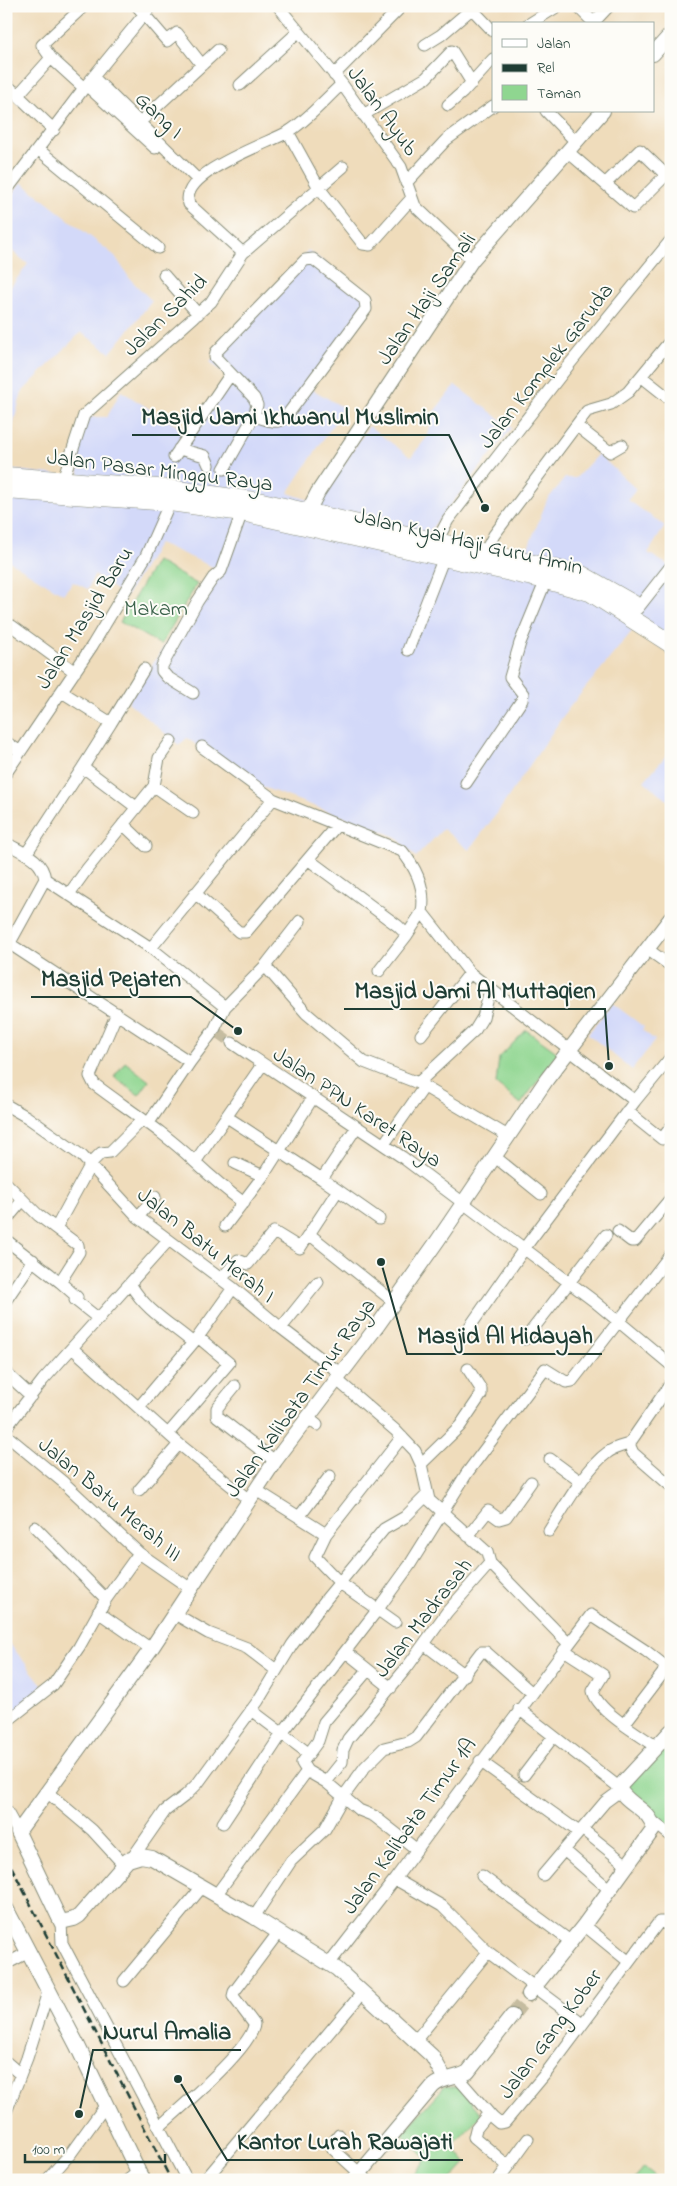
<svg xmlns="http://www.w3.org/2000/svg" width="677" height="2186" font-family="'Indie Flower',sans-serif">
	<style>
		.built { fill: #d3d9f9 }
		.green { fill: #8fd690; stroke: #578a62 }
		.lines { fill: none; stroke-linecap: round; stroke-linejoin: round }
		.minor-tunnel { stroke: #c5bca0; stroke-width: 11; stroke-dasharray: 11 5.5; stroke-linecap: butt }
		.tertiary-tunnel { stroke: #c5bca0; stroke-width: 14; stroke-dasharray: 14 7; stroke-linecap: butt }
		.minor-casing { stroke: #878c78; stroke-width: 13 }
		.tertiary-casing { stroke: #878c78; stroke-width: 16 }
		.secondary-casing { stroke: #878c78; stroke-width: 17 }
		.primary-casing { stroke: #878c78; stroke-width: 19 }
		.minor { stroke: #fff; stroke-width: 11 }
		.tertiary { stroke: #fff; stroke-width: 14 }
		.secondary { stroke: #fff; stroke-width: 15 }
		.primary { stroke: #fff; stroke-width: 18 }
		.rail { stroke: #1f3d34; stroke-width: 2.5; stroke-dasharray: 8 4; stroke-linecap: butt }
		.labels { text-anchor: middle; stroke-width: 4; stroke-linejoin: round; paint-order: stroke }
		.street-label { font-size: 22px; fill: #1f3d34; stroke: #fdfcf7 }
		.park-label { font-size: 22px; fill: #3b634b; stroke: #fdfcf7 }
		.leader { fill: none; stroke: #1f3d34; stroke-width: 2 }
		.callout-dot { fill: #1f3d34; stroke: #fdfcf7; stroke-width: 2 }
		.callout-label { font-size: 24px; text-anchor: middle; font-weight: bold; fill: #1f3d34; stroke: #fdfcf7; stroke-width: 4; stroke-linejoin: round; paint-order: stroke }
	</style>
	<rect width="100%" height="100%" fill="#fdfcf7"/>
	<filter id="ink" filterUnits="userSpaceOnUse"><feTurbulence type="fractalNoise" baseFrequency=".02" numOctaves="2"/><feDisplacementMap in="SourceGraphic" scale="10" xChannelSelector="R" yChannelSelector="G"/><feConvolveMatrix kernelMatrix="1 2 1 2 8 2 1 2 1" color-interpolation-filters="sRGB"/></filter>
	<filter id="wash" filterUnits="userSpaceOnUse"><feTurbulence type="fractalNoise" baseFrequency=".0096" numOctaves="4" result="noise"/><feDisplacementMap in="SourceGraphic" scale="20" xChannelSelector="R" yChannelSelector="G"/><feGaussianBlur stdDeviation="1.12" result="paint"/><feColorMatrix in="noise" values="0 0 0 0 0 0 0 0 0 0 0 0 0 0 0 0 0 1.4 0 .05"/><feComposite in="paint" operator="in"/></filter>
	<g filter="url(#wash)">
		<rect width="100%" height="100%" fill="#efdcbb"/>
		<path class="built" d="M21,182l94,74 15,23 22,22 -42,52 -29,-21 -59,60 -16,59v-158l22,-29 -22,-18v-43z
			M308,250l66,50 -64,88 34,20 -56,85 30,10 51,-77 41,31 2,-1 16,-20 5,-23 22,-28 57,43 -85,106 97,24 23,-58 18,-22h11l22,-24 38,35 -8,11 37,26 -17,27 23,14v87l-38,-24 -65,79 -70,103 -29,38 -26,-21 -27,28 -21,-21 -149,-55 -59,-43 -8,7 -51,-43 87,-134 -56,-25 -33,54 -32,-22 -6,14 -15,-7 -10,12 -57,-35v-90l73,8 -2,-37 11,-23h19l14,-26 70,44 39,-56 -20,-17 50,-52z
			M671,750v53l-27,-22z
			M612,1003l32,24 -2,3 13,10 -23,30 -44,-36z
			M6,1639l42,53 -42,32z"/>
		<path class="green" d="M156,561l41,23 -36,61 -41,-23z
			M526,1030l32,23 -37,51 -25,-20 3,-26z
			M125,1062l24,19 -10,14 -25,-18z
			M671,1732v101l-50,-49z
			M445,2086l15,2 22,27 -30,31 14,17 -15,17h-43l19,-21 -25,-25z
			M644,2167l16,13h-26z"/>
	</g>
	<g filter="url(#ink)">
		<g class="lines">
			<path class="minor-tunnel" d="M218,1033l14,10"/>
			<path class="tertiary-tunnel" d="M512,2016l17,-22"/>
			<g class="minor-casing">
				<path id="minor" d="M137,6l30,35 10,-8 25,32
					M278,6l64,78 59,83 14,39 57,54
					M577,6l18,18
					M472,9l21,22
					M594,22l15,-16
					M529,24l29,-18
					M425,45l16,-10 34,-29
					M334,75l68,-69
					M94,78l104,102
					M6,84l48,46
					M86,85l69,63
					M240,85l58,-53
					M84,88l-33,-30 -9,-13 42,-39
					M18,95l33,-37
					M448,105l15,-13 30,-33
					M546,111l30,31
					M363,115l63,-37 26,-27 20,32
					M140,122l78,-72
					M288,132l31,56 44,56 7,1 41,-46
					M39,150l119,98
					M567,151l66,57 33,-33 -26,-25 -35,34
					M406,183l40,-43 47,-34
					M6,191l78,-103 67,-82
					M243,253l100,-86
					M164,275l34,39
					M642,377l29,23
					M577,426l33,26 12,-7
					M179,449l26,7 4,9
					M174,457l56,-82
					M224,469l30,-53c12,3 21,9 31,2l81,-109 -1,-9 -52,-41 -8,1 -89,92 -1,5 39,41 3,7 -3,11
					M63,479l21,-64 127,-113 32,-49 -54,-49c-11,-31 78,-60 99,-72 20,-12 36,-32 54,-48
					M437,541l11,-21 120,-154 103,-126
					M485,552l9,-17 93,-124 24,-7 17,-12 43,-52
					M638,608l33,-42
					M6,628l6,-2 63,46
					M408,650l36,-93
					M62,692l49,31 -28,44 53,40
					M193,693l-26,-16 -5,-6v-5l35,-64 16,-24 8,-7 21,-59
					M111,723l33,-54
					M6,742l13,9
					M202,747l71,52 129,52c14,17 24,38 20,61l48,61 165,128
					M6,773l86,-127 54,-90 24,-54
					M466,783l56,-83 1,-6 -13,-17 10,-34 26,-63
					M154,786l5,-28 12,-17
					M154,786l39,27
					M123,824l23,22
					M6,843c17,10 36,15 39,36l106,69 74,59
					M26,854l57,-87
					M309,860l89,66 9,9 15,-23
					M195,893l44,39h7l91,-107
					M69,894l18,-25 67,-83
					M10,944l180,118 24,-32 11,-23 40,-41 35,-45
					M7,948l38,-69
					M151,948l122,-149
					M647,949l24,17
					M265,966l41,47 58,49 54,21 90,53
					M379,971l28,-36
					M117,1013l-27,63 4,8c33,25 70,48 100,77 16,15 32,29 50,42
					M421,1035l49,-62
					M232,1043l170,114 192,144 77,64
					M418,1083l57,-53 8,-13 7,-27
					M6,1105l21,12 55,39 56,61 95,71 48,40 59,45
					M627,1111l35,28 9,-12
					M227,1117l95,62 57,40
					M148,1124l42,-62
					M384,1144l40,-57
					M494,1156l47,38
					M195,1162l67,-97
					M235,1163l28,13
					M322,1179l34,-51
					M6,1183l32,32 40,30 1,7 -19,30 17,15 -2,3 24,19
					M138,1217l17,-20
					M6,1220l17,-20
					M225,1226l38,-50 49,-77
					M56,1228l36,-66 9,-9 9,-1 32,-32
					M618,1231l13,10h4l36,-43
					M309,1234l85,68
					M6,1240l54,42
					M221,1279l17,-19 10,4 26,-32 26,16 38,-58
					M131,1285c15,26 40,39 62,58
					M6,1300l27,-40
					M281,1328l37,-46
					M464,1335l65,-93 106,-141 36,-44
					M525,1339l81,-104
					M72,1348l107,96 70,56
					M6,1373l25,23
					M671,1383l-42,61 4,9 38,33
					M235,1386l-18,22v8l58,45
					M139,1407l59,-70 35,-49
					M307,1417l10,8
					M6,1428l37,-48 125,-139
					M168,1434l61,-71 -31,-26
					M6,1435l57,47 76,71 52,36
					M550,1459l31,23
					M421,1464l39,-38 21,-31v-6l-13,-20
					M139,1490l40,-46
					M256,1490l70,44
					M299,1517l31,-41
					M35,1527l71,72
					M549,1531c15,-23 37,-63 58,-78 6,-5 15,-7 22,-9
					M468,1536l20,-25 11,8 7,-2 25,-35
					M98,1612l53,37
					M175,1614l33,19 39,15 29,22
					M395,1622l-55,-39 -25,-26 11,-23 76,-97
					M424,1644l41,31
					M569,1644l22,-29 55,36 19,15 -2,7 -38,50
					M564,1650l39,25 -10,16c4,20 47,44 64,56
					M346,1652l45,36
					M368,1670l-44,52 -6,19 -16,22 5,8 19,11 33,28 15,6 42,33
					M519,1709l101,79
					M251,1710l57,43
					M6,1722l47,-37 26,-38 27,-48 33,-46
					M480,1761l99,71
					M524,1775l29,-38
					M326,1782l16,-20 1,-12 5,-11 60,-73 39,-54 43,-49 -3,-11 -58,-52 -8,-36 -6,-13 -20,-21 -59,-51
					M47,1792l45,38 32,35
					M6,1810l12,22
					M651,1820l20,16
					M223,1823l60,-91 95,-123 31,-43 58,-93 78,-104 21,13 6,-1 99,-127
					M582,1829l46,37
					M564,1850l46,40
					M133,1857l32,-46 21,-16 12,-12 60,-82 34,-56 35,-47 57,-69 21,-12 21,-21
					M543,1875l62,-73 15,-11
					M482,1876l84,62 6,2
					M395,1879l47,27 46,46 94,71
					M216,1895l91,-124
					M254,1917l37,-56 34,-32 18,-32 22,-30 19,-19 24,-6 8,-5 65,-85h5l46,41
					M61,1922l1,21 125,237
					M584,1925l44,36
					M6,1964l21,-11
					M329,1964l66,-85 174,-235 -79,-81
					M124,1981l78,-94
					M415,2041l73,-89
					M6,2062l14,12
					M458,2078l35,40 6,5 6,-1 41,-49 113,-151h4l8,5
					M6,2112l21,-54 21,-66
					M488,2114l-12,15 -2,8 34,29
					M159,2127c19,-17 94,-80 95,-103l-21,-28 1,-4 44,-59
					M339,2135l-6,8v6l34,31
					M47,2180l24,-27 34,-47
					M128,2180l10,-8
					M205,2180l158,-188
					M498,2180l30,-41"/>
			</g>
			<g class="tertiary-casing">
				<path id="tertiary" d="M653,54l18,-20
					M303,521l15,-29 154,-232 131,-149
					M529,1994l55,-69 69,-95c1,-20 -29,-26 -34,-43l52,-56
					M445,2079l-13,-23 -95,-87 -83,-52 -102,-59 -11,-2 -13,4 -49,56 -5,3 -13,3 -43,-90 133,-183 124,-188 103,-136 60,-85 109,-161 124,-161
					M354,2180l79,-94c10,-9 24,-7 35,-14l44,-56"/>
			</g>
			<g class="secondary-casing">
				<path id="secondary" d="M6,1909l71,136 65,135"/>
			</g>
			<g class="primary-casing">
				<path id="primary" d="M6,476l164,13 92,13 320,73 51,29
					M6,490l164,12 72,10 304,68 44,12 81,52"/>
			</g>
			<use href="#minor" class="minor"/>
			<use href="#tertiary" class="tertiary"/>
			<use href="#secondary" class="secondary"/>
			<use href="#primary" class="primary"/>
			<path class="rail" d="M6,1856l165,324"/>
		</g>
	</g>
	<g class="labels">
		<g class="street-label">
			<text transform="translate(384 110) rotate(54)" y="8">Jalan Ayub</text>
			<text transform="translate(160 114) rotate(44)" y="8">Gang I</text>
			<text transform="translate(425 298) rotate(-55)" y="8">Jalan Haji Samali</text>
			<text transform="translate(164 314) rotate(-44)" y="8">Jalan Sahid</text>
			<text transform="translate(545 365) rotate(-52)" y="8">Jalan Komplek Garuda</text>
			<text transform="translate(160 469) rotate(7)" y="8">Jalan Pasar Minggu Raya</text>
			<text transform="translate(469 540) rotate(13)" y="8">Jalan Kyai Haji Guru Amin</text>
			<text transform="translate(83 617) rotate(-58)" y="8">Jalan Masjid Baru</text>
			<text transform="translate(358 1106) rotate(34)" y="8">Jalan PPN Karet Raya</text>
			<text transform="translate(207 1244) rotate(39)" y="8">Jalan Batu Merah I</text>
			<text transform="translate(299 1397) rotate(-54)" y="8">Jalan Kalibata Timur Raya</text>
			<text transform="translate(111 1498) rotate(40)" y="8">Jalan Batu Merah III</text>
			<text transform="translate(422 1617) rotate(-52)" y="8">Jalan Madrasah</text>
			<text transform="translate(408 1825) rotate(-54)" y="8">Jalan Kalibata Timur 1A</text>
			<text transform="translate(549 2033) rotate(-53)" y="8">Jalan Gang Kober</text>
		</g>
		<g class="park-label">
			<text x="156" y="615">Makam</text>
		</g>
	</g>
	<path class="leader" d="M485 508L449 435H132M238 1031L191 997H31M609 1066L605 1009H344M381 1262L407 1354H602M79 2114L93 2050H241M178 2079L227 2160H463"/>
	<g class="callout-dot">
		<circle cx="485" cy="508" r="5"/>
		<circle cx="238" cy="1031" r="5"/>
		<circle cx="609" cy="1066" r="5"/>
		<circle cx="381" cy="1262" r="5"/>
		<circle cx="79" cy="2114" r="5"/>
		<circle cx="178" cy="2079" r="5"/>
	</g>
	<g class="callout-label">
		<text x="290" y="424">Masjid Jami Ikhwanul Muslimin</text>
		<text x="111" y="986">Masjid Pejaten</text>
		<text x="475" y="998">Masjid Jami Al Muttaqien</text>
		<text x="505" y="1343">Masjid Al Hidayah</text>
		<text x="167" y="2039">Nurul Amalia</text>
		<text x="345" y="2149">Kantor Lurah Rawajati</text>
	</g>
	<rect width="677" height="2186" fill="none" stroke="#fdfcf7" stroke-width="25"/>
	<rect x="492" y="22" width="162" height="90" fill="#fdfcf7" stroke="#a4b0a9"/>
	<rect x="502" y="39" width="25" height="8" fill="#ffffff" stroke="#a4b0a9"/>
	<text x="537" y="48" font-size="15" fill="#1f3d34">Jalan</text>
	<rect x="502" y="64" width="25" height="8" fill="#1f3d34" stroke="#a4b0a9"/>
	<text x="537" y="72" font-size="15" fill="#1f3d34">Rel</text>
	<rect x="502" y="85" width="25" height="15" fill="#8fd690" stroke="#a4b0a9"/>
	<text x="537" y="98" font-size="15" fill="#1f3d34">Taman</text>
	<path d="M25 2154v8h140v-8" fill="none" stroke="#1f3d34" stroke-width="2.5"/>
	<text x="32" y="2154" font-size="15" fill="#1f3d34" stroke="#fdfcf7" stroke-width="4" paint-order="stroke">100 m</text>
</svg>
